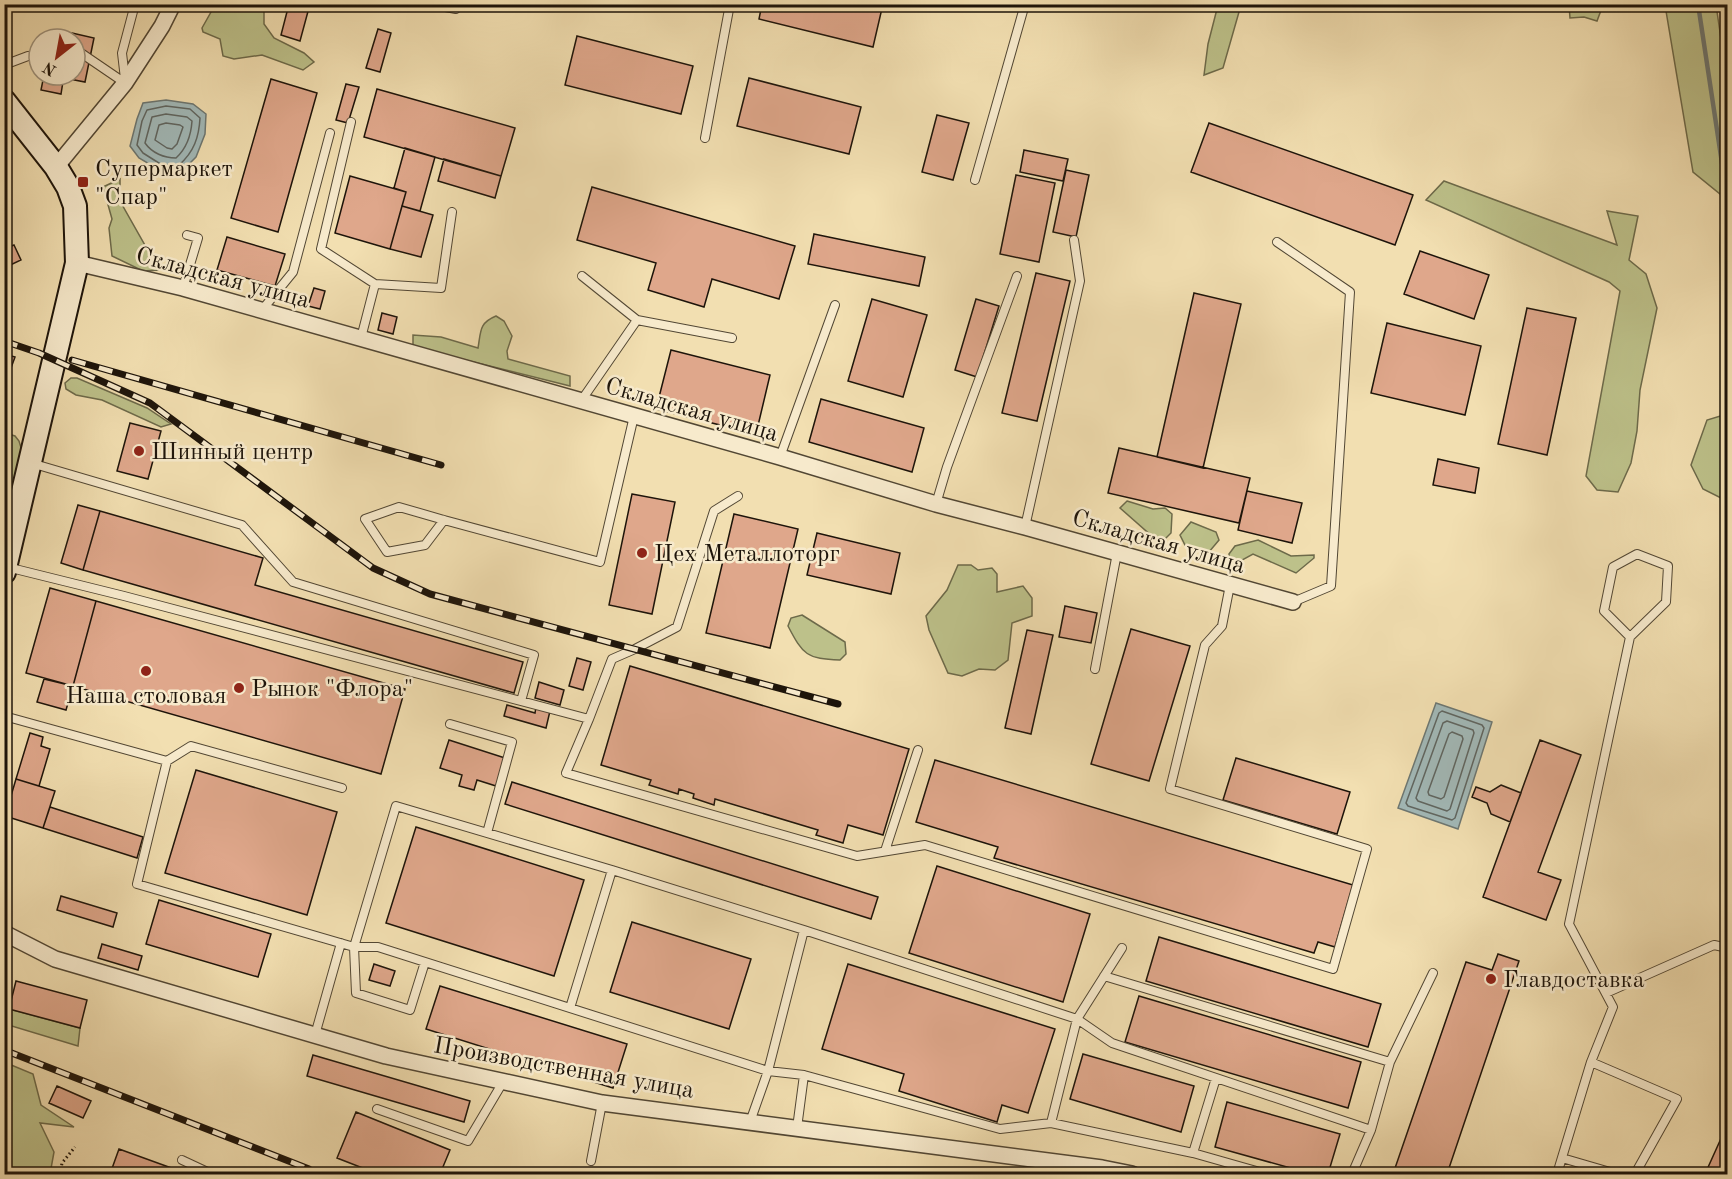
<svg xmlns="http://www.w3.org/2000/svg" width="1732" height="1179" font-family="'Old Standard TT',serif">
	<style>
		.green { fill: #bdc18a; stroke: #6d6a4a; stroke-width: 1.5 }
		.water { fill: #a2b9b8; stroke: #6d7772; stroke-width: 1.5 }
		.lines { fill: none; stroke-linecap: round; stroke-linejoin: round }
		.shore { stroke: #606661; stroke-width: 1.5 }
		.stream { stroke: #6d7772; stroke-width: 4.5 }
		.building { fill: #dfa78b; stroke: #1d140a; stroke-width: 1.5 }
		.service-casing { stroke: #524734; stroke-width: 10 }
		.minor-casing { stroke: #524734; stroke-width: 18 }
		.secondary-casing { stroke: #1d140a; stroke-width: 26 }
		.path { stroke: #1d140a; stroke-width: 3; stroke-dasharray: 1.5 3; stroke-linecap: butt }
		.service { stroke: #f7eacc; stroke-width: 8 }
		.minor { stroke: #f7eacc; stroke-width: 15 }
		.secondary { stroke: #f7eacc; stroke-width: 22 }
		.rail-casing { stroke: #1d140a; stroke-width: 7 }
		.rail { stroke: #f7eacc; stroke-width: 4.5; stroke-dasharray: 14; stroke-linecap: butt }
		.poi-dot { fill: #8f2418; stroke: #f7eacc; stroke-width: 2 }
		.labels { text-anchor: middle; stroke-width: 5; stroke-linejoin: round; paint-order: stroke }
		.poi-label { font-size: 24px; fill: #1d140a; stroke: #f7eacc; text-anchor: start }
		.street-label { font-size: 24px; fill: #1d140a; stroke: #f7eacc }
	</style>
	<rect width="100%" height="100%" fill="#f2dfb1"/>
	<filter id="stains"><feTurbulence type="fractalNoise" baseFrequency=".00333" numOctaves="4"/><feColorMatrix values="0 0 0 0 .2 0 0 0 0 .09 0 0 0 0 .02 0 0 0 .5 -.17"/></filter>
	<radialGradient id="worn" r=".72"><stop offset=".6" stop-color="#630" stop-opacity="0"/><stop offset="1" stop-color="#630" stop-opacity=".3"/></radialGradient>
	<path class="green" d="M215,5h49v19l10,14 30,15 10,9 -11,8 -41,-15 -28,4 -11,-3 -3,-17 -17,-7 -1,-4z
		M1218,5h23l-18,63 -19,7 4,-31z
		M1569,5v-1l34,1 -6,16 -13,-4 -14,1z
		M1665,5h51l12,81v110l-3,2 -32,-26z
		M120,179v22l39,69 -16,1 -31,-15 -3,-28 3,-9 -9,-32z
		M1444,181l173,64 -10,-34 31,5 -9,44 17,14 11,34 -17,82 -3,41 -6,32 -13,29 -21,-2 -11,-14 34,-185 -11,-9 -183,-82z
		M1727,223h1l-1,110c-5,-36 -9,-73 -6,-109z
		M496,316l8,5 8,15 -5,15 1,8 62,17v10l-157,-39v-12l28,2 37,11c3,-17 1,-25 18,-32z
		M71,378h6l70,30 24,16 -10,3 -59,-27 -26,-5 -10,-6 -1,-6z
		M1727,414h1l-1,87 -24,-12 -12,-24 16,-45z
		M5,433l10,3 4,5 4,13 -18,83z
		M1127,501l26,8 12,-1 7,6 -1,19 -7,7 -11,-3 -33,-29z
		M1191,522l25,10 3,8 -10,12 -24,-7 -5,-10z
		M1258,540l33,16 23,-1v3l-18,15 -43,-19 -18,10 -5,-3 -1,-7 6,-8z
		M958,565h13l7,5 14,-2 5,6v18l26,-6 9,12v18l-20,7 -4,37 -13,10 -16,-1 -17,7 -14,-3 -19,-43 -3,-14 21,-26z
		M802,615l43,27 1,12 -6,6c-33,-1 -37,-5 -52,-34l3,-8z
		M9,1009l71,19 -2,18 -73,-22v-12z
		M4,1062l29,12 8,31 33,22 -34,-4 14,29 -4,22h-34l-11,-11z"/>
	<path class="water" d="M166,100l27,4 13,10 -1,20 -9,23 -14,14h-21l-22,-13 -9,-12 7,-27 6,-16z
		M1436,703l56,19 -34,107 -60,-21z"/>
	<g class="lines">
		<path class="shore" d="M166,106l24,3 10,9c-1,19 -6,34 -21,47h-17l-19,-12 -6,-8 5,-24 5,-11z
			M166,114l21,3 5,4c-1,15 -5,27 -16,37 -12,0 -24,-5 -31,-15l7,-26z
			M166,123l14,2 3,2 -6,17 -5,5 -5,-1 -12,-8 4,-15z
			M1442,711l40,14 2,3 -29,90 -3,2 -44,-14 -2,-3 33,-90z
			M1447,721l26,9 1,3 -24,76 -3,2 -29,-10 -2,-3 27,-75z
			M1452,732l10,4 1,3 -19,58 -3,2 -12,-4 -1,-3 21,-58z"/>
		<path class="stream" d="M1698,4l30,199"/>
	</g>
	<path class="building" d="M289,4h21l-10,37 -19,-6z
		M762,4h121l-10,43 -114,-28z
		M378,29l13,4 -11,39 -14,-4z
		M72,33l22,5 -9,44 -21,-4v-3h11v-36h-4z
		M577,36l116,30 -12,48 -116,-29z
		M44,75h20l-3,19 -20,-4z
		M749,78l112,29 -12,47 -112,-28z
		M271,79l46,14 -39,139 -47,-14z
		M346,84l13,3 -11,36 -12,-3z
		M377,89l138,39 -14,48 -137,-39z
		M937,115l32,8 -16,57 -31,-8z
		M1209,123l204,72 -18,50 -204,-73z
		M405,148l30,9 -15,54 -18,-5 4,-14 -12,-4z
		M1024,150l44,9 -5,22 -43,-9z
		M444,159l57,17 -6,22 -57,-17z
		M1066,170l23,5 -13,62 -23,-5z
		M1016,175l39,8 -16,79 -39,-8z
		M350,176l56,16 -16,57 -55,-16z
		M592,187l203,59 -16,53 -67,-20 -8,28 -56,-17 8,-27 -79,-23z
		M402,206l31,9 -12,42 -31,-8z
		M814,234l111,23 -6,29 -111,-22z
		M227,237l58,17 -10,32 -58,-16z
		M14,245l7,15 -17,8v-19z
		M1420,251l69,24 -15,44 -70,-25z
		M1036,273l34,8 -33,140 -35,-8z
		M314,288l11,3 -5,18 -12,-3z
		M1194,293l47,11 -38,164 -46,-11z
		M872,299l55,16 -24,82 -55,-16z
		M976,299l23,7 -22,71 -22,-7z
		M1527,308l49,10 -29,137 -49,-11z
		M382,313l15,4 -4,17 -15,-4z
		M1387,323l94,23 -16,69 -94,-22z
		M671,350l99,25 -14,59 -100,-25z
		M4,354l11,3 -11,30z
		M821,399l103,29 -12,44 -103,-30z
		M130,423l31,8 -13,48 -31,-8z
		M1119,448l131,30 -11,45 -131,-30z
		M1438,459l41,9 -4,25 -42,-8z
		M1247,491l55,12 -10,40 -54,-13z
		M632,494l43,8 -23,112 -43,-9z
		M78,505l22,6 -17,59 -22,-7z
		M100,511l163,47 -8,27 268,77 -9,31 -431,-123z
		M734,514l64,15 -28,119 -64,-15z
		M817,533l83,20 -9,41 -84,-19z
		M50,588l46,13 -23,85 -47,-13z
		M96,601l309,88 -24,85 -308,-88z
		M1065,606l32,7 -6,30 -32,-6z
		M1131,629l59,17 -41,135 -58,-17z
		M1027,630l26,5 -22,99 -26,-6z
		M577,658l14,4 -8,28 -14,-4z
		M630,666l279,83 -26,86 -35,-10 -5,18 -27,-8 2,-5 -103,-31 -1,6 -21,-7 1,-4 -15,-5 -1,5 -29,-9 2,-5 -50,-15z
		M44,679l29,7 -7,24 -29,-8z
		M539,682l25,8 -4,15 -25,-7z
		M507,705l28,8 1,-6 14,4 -4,17 -42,-12z
		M30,733l13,4 -2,9 9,3 -11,37 -23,-7z
		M449,740l56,18 -9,28 -19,-6 -3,10 -15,-4 3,-11 -22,-7z
		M1540,740l41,15 -43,117 23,8 -15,40 -63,-23z
		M1236,758l114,34 -13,42 -114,-34z
		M935,760l418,125 -18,62 -17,-5 -4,11 -320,-95 4,-11 -82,-25z
		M196,770l141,42 -30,103 -142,-42z
		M16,779l39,12 -12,37 -38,-12z
		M512,782l366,115 -7,22 -366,-115z
		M1501,785l20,8 -11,29 -19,-8 -4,-11 -15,-6 4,-10 14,5z
		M50,807l93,30 -6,21 -94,-30z
		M416,827l168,53 -30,96 -168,-53z
		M937,866l153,48 -27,88 -154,-49z
		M61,896l56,17 -4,14 -56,-17z
		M159,900l112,34 -13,43 -112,-33z
		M632,922l119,37 -22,70 -119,-37z
		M1159,937l222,67 -13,43 -222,-66z
		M102,944l40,12 -4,14 -40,-12z
		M1498,954l21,7 -72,213h-54l73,-212 26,8z
		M374,964l21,7 -5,15 -21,-6z
		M848,964l207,65 -27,84 -26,-8 -5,17 -98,-31 5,-17 -82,-25z
		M16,981l71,19 -7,28 -71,-19z
		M440,986l187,58 -14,44 -187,-59z
		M1139,996l222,66 -13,46 -223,-66z
		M1083,1054l111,32 -13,46 -111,-33z
		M313,1055l157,46 -6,21 -157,-46z
		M57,1086l34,15 -8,17 -34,-15z
		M1227,1102l113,32 -12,40h-16l-97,-27z
		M356,1112l94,38 -10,24h-62l-41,-16z
		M1728,1123v51h-23z
		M119,1149l69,25h-78z"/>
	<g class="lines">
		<g class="service-casing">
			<path id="service" d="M429,4l27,5
				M75,54l6,-1 44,30
				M4,65l24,-9 11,-1
				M125,79l-3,-26 13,-49
				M351,122l-30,127 54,35
				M705,138l25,-134
				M975,180l50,-176
				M1277,242l73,50 -19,294 -38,16
				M582,276l55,44 95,18
				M183,288l15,-50 -11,-3
				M262,310l31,-38 37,-139
				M361,338l14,-54 66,4 11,-76
				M581,401l56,-81
				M780,457l55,-152
				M31,463l211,62 51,57 241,73 -13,46
				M936,504l11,-37 70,-191
				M444,520l-19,25 -38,7 -22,-33 34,-12 45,13 156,42 34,-146
				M1025,527l55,-246 -6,-41
				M7,567l117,29 465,123 -23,54 291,83 68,-11 408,124 34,-120 -197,-60 35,-144 17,-19 8,-41
				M1095,669l22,-116
				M4,716l163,45 24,-15 151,42
				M589,719l23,-60 23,-10 42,-22 37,-116 24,-15
				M450,724l62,18 -25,91
				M167,761l-30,123 217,63h24l390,124 -18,51
				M885,851l33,-101
				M612,870l192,60 -36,141 36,4 -7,53
				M804,930l273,89 35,24 259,87
				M425,962l-15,48 -54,-17 -2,-46 42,-141 216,64 -42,138
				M1104,976l286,86
				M1606,993l108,-48 14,3
				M315,1035l26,-92
				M1591,1062l86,37 -42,75
				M804,1075l196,54 51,-6 26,-104 45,-71
				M1216,1078l-23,75 74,21
				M377,1109l91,32 35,-59
				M1051,1123l142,30
				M1562,1158l55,16
				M182,1160l30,14
				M591,1161l11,-58
				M1352,1174l19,-44 19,-68 43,-89
				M1557,1174l34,-112 22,-55 -44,-83 61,-287 36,-35 2,-36 -31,-12 -24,13 -9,44 26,26"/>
		</g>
		<g class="minor-casing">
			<path id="minor" d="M56,167l69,-84 37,-57 11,-22
				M77,263l106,25 597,169 156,47 89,23 268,75
				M4,933l51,26 331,97 216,47 500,65 30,6"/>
		</g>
		<g class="secondary-casing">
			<path id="secondary" d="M4,101l52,66 12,20 7,19 2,57 -73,309"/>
		</g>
		<path class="path" d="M60,1174l2,-11 13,-16"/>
		<use href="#service" class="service"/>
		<use href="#minor" class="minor"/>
		<use href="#secondary" class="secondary"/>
		<g class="rail-casing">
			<path id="rail" d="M4,341l35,12 111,50 223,165 57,26 408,110
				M72,360l369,105
				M4,1050l305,119"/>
		</g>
		<use href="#rail" class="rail"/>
	</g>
	<g class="poi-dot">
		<rect x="77" y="176" width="12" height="12" rx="3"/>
		<circle cx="139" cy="451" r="6"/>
		<circle cx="642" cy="553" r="6"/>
		<circle cx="146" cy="671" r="6"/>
		<circle cx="239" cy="688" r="6"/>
		<circle cx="1491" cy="979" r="6"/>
	</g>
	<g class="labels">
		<g class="poi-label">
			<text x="95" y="176">Супермаркет<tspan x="95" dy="28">"Спар"</tspan></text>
			<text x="151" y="459">Шинный центр</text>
			<text x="654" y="561">Цех Металлоторг</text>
			<text x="251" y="696">Рынок "Флора"</text>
			<text x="146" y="703" text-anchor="middle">Наша столовая</text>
			<text x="1503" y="987">Главдоставка</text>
		</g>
		<g class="street-label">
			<text transform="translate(223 277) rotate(15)" y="8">Складская улица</text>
			<text transform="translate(692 409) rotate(16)" y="8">Складская улица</text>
			<text transform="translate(1159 541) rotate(16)" y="8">Складская улица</text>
			<text transform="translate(564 1067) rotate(10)" y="8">Производственная улица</text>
		</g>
	</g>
	<rect width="1732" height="1179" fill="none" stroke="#f2dfb1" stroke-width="24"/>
	<rect x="6" y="6" width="1720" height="1167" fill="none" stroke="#1d140a" stroke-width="3"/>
	<rect x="12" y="12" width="1708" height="1155" fill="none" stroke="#1d140a" stroke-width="1.5"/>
	<g transform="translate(57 57) rotate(211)"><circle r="28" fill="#f7eacc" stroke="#a0947e" stroke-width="1.5"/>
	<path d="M0-4.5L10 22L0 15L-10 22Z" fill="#8f2418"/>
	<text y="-9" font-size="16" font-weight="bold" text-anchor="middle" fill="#1d140a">N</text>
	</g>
	<rect width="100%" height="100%" filter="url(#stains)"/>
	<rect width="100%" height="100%" fill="url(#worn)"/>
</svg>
